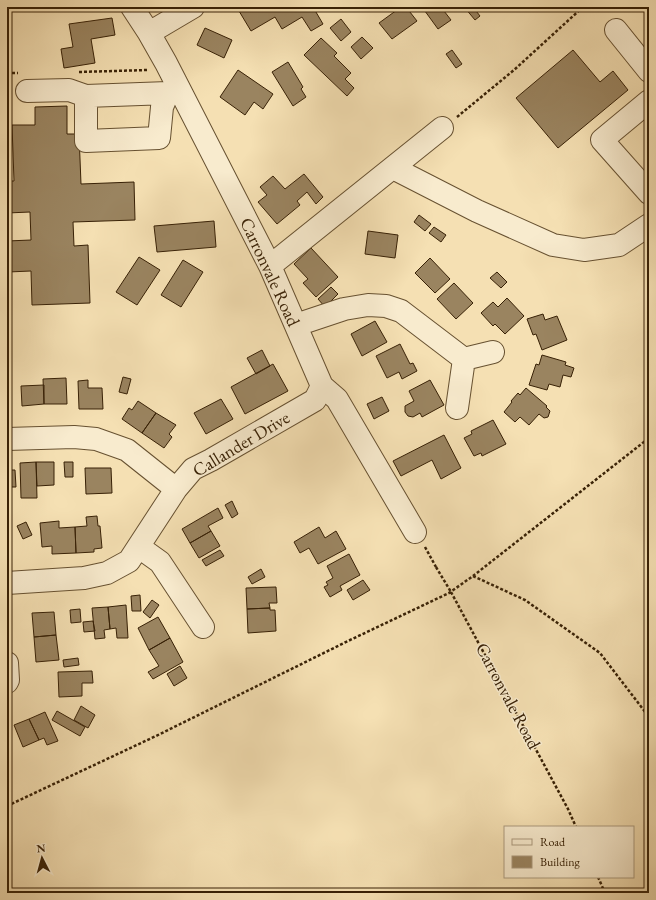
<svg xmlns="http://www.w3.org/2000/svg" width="656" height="900" font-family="'EB Garamond',serif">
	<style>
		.building { fill: #9a8460; stroke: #382106 }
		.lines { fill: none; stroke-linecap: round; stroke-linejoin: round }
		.minor-casing { stroke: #675131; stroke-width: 24 }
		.path { stroke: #382106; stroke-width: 2.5; stroke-dasharray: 3 2; stroke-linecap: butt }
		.minor { stroke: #f8ebce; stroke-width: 22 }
		.path-bridge { stroke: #382106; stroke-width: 2.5; stroke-dasharray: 3 2; stroke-linecap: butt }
		.labels { text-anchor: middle; stroke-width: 3; stroke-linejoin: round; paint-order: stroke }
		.street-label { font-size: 18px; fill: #382106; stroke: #f8ebce }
	</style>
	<rect width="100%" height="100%" fill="#f5e0b3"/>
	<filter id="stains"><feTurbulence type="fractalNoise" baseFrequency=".005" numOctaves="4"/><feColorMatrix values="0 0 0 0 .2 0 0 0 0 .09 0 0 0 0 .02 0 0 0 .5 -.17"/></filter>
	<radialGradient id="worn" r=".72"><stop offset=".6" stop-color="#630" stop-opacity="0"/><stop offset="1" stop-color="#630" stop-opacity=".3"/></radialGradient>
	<path class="building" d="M246,7h48l2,2 3,-2h14l10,17 -12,7 -9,-14 -20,12 -7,-12 -24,14 -12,-20z
		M401,7h5l11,14 -25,18 -13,-16z
		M422,7h27l-5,4 7,9 -13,9z
		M466,7h7l7,9 -5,4 -10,-12z
		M112,18l3,17 -24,4 4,24 -31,5 -3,-19 12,-2 -4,-23z
		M341,19l10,13 -10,9 -11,-13z
		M205,28l27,12 -8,18 -27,-13z
		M362,37l11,11 -12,11 -10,-12z
		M321,38l16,15 -3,3 17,17 -6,6 9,9 -7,8 -43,-41z
		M452,50l10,14 -6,4 -10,-14z
		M573,50l27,32 13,-11 15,19 -70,58 -42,-50z
		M288,62l15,25 -2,2 5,8 -13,9 -21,-34z
		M238,70l35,24 -10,15 -9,-7 -9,13 -25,-18z
		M67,106v28h12l2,50 53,-2 1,38 -62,2 1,24 14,-1 2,58 -58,2 -1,-34 -23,1 -1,-31 24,-1 -1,-28 -23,1v-32h7l-2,-56h23v-18z
		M304,174l19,23 -7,7 -9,-12 -10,9 3,4 -23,19 -19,-22 9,-7 -7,-8 13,-11 12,13z
		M419,215l12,9 -6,7 -11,-9z
		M214,221l2,26 -59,5 -3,-26z
		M434,227l12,8 -5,7 -12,-9z
		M368,231l30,4 -3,23 -30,-4z
		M311,248l27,29 -22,20 -13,-14 5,-4 -14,-15z
		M139,257l21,13 -23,35 -21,-13z
		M430,258l20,21 -15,14 -20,-20z
		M183,260l20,12 -22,35 -20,-12z
		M497,272l10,10 -6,6 -11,-10z
		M454,283l19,20 -17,16 -19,-20z
		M331,287l7,7 -13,13 -7,-8z
		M507,298l17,18 -19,18 -10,-10 -2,2 -12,-13 12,-11 5,5z
		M543,314l2,6 12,-4 10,24 -25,10 -6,-16 -3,1 -6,-16z
		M375,321l12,21 -25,14 -11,-22z
		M400,344l10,20 3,-1 4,8 -15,8 -3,-7 -12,6 -11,-22z
		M262,350l8,16 -14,8 -9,-16z
		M542,355l24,7 -1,3 9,3 -3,9 -8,-2 -3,12 -11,-3 -2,6 -18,-5 7,-21 3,1z
		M273,364l15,27 -43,23 -14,-27z
		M123,377l8,2 -4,15 -8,-2z
		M66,378l1,26h-23l-1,-25z
		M88,380v8h14l1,21h-24l-1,-28z
		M430,380l14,25 -22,12 -2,-4 -7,4 -5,-1 -3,-4v-6l9,-5 -5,-10z
		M44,385v19l-22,2 -1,-20z
		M526,388l21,18 -1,1 4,4 -2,6 -4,1 -5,-4 -10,11 -9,-8 -5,5 -11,-10 8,-10 -1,-1 7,-8 2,2z
		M382,397l7,14 -15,8 -7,-15z
		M221,399l12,20 -27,15 -12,-21z
		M138,401l18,12 -14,20 -20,-14 7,-11 3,2z
		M156,413l20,12 -7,9 3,3 -8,11 -22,-15z
		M493,420l13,24 -24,12 -1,-3 -7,3 -10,-18 8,-4 -1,-3z
		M444,435l17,33 -20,11 -9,-19 -31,16 -8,-15z
		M36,462l1,36h-16l-1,-35z
		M36,462h18v23l-17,1z
		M64,462h9v15h-8z
		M85,468h26l1,25 -26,1z
		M7,470h8l1,17h-9z
		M232,501l6,13 -6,4 -7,-13z
		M218,508l5,10 -15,8 3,5 -21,12 -8,-14z
		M97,516l1,10h2l2,22 -8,1v3l-18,1 -1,-26 12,-1 -1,-9z
		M59,521v7l16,-1 1,26 -24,1v-8l-10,1 -2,-24z
		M26,522l6,13 -9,4 -6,-13z
		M319,527l6,11 11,-7 10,18 -28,15 -9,-16 -9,5 -6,-11z
		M7,530l4,9 -4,2z
		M211,531l9,15 -21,12 -9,-15z
		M220,550l4,6 -18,10 -4,-6z
		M349,554l11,21 -20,11 2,4 -12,7 -6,-10 4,-2 -2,-3 7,-4 -6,-12z
		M261,569l4,8 -13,7 -4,-7z
		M363,580l7,10 -17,10 -6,-10z
		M276,587l1,16h-8l1,5 -23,1 -1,-21z
		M140,595l1,16h-9l-1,-15z
		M152,600l7,5 -9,13 -7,-6z
		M126,605l2,33h-11l-1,-10 -6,1 -2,-22z
		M108,607l2,22 -6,1 1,8 -10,1 -3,-31z
		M270,608v2h5l1,21 -28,2 -1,-24z
		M80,609l1,13 -10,1 -1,-13z
		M54,612l2,23 -22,2 -2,-24z
		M158,617l12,21 -21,12 -11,-22z
		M93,621l2,10 -11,1 -1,-10z
		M56,635l3,25 -23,2 -2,-25z
		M170,638l13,24 -30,17 -5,-7 11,-6 -10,-16z
		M78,658l1,7 -15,2 -1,-7z
		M180,666l7,12 -13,8 -7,-12z
		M92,671l1,12h-11v13l-23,1 -1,-25z
		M81,706l14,9 -7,13 -14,-8z
		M57,711l28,16 -5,9 -28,-16z
		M45,712l13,29 -11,4 -3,-7 -5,2 -10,-21z
		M29,719l10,21 -16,7 -9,-22z"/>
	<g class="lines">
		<g class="minor-casing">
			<path id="minor" d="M132,7l17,26 17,30 104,203 52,120 15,13 78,133
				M616,30l33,41
				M149,33l44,-26
				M27,91l42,-1 17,6
				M168,93l-82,3v45l73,-3 3,-31 6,-14 10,-6
				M649,101l-47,39 47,53
				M393,168l84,43 76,34 31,5 35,-5 30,-20
				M270,266l172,-138
				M296,325l48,-16 24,-4 18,1 15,5 63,48 29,-7
				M457,408l7,-49
				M7,439l67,-2 22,2 31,11 49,39
				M139,547l21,15 43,65
				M7,583l77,-5 23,-5 22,-12 47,-72 17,-20 18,-9 104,-60 7,-14
				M7,663l1,17 -1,2"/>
		</g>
		<path class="path" d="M79,72l69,-2
			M7,73h11
			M457,117l57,-47 69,-63
			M425,547l11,20
			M473,576l52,24 75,53 49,64
			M451,592l117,217 8,18
			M7,806l149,-70 192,-95 101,-48 24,-17 176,-138
			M598,877l7,16"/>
		<use href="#minor" class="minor"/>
		<path class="path-bridge" d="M436,567l15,25"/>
	</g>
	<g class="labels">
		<g class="street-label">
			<text transform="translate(270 272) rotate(65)" y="6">Carronvale Road</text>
			<text transform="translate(241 444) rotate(-31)" y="6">Callander Drive</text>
			<text transform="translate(508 696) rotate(62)" y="6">Carronvale Road</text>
		</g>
	</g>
	<rect width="656" height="900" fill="none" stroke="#f5e0b3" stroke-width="24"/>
	<rect x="8" y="8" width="640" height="884" fill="none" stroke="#382106" stroke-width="2"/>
	<rect x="12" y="12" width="632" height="876" fill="none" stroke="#382106"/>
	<rect x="504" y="826" width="130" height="52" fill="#f8ebce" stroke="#ab9a7e"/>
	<rect x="512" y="839" width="20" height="6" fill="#f8ebce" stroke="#ab9a7e"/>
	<text x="540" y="846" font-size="12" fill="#382106">Road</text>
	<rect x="512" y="856" width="20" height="12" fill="#9a8460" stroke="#ab9a7e"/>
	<text x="540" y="866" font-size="12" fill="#382106">Building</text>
	<g transform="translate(42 858) rotate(354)" stroke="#f8ebce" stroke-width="3" paint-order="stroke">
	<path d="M0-3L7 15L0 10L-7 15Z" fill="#382106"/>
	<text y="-6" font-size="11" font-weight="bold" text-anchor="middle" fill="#382106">N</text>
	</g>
	<rect width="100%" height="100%" filter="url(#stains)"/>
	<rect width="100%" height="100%" fill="url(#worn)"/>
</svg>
